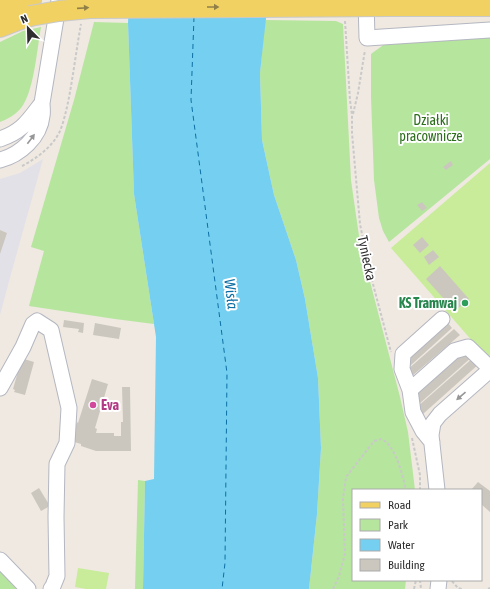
<svg xmlns="http://www.w3.org/2000/svg" width="490" height="589" font-family="'Asap Condensed',sans-serif">
	<style>
		.industrial { fill: #e3e1e8 }
		.green { fill: #b6e59e }
		.pitch { fill: #c9ec9a }
		.water { fill: #75cff0 }
		.lines { fill: none; stroke-linecap: round; stroke-linejoin: round }
		.ferry { stroke: #0d6fa3; stroke-width: 1; stroke-dasharray: 5 4; stroke-linecap: butt }
		.building { fill: #cbc7bf }
		.minor-casing { stroke: #b4b7c1; stroke-width: 17 }
		.major-casing { stroke: #c9c9c9; stroke-width: 22 }
		.path { stroke: #c9c9c9; stroke-width: 2; stroke-dasharray: 3 2; stroke-linecap: butt }
		.minor { stroke: #fff; stroke-width: 15 }
		.major { stroke: #f2d163; stroke-width: 20 }
		.major-bridge-casing { stroke: #c9c9c9; stroke-width: 22; stroke-linecap: butt }
		.major-bridge { stroke: #f2d163; stroke-width: 20 }
		.oneway { fill: #908048 }
		.oneway2 { fill: #969696 }
		.leisure-dot { fill: #2e9e5b; stroke: #fff; stroke-width: 1.5 }
		.hotel-dot { fill: #d1479c; stroke: #fff; stroke-width: 1.5 }
		.labels { text-anchor: middle; stroke-width: 4; stroke-linejoin: round; paint-order: stroke }
		.park-label { font-size: 14px; fill: #2c6e1b; stroke: #fff }
		.street-label { font-size: 14px; fill: #2e2e2e; stroke: #fff }
		.leisure-label { font-size: 14px; font-weight: bold; fill: #27864d; stroke: #fff; text-anchor: end }
		.hotel-label { font-size: 14px; font-weight: bold; fill: #b23c85; stroke: #fff; text-anchor: start }
		.water-label { font-size: 15px; font-style: italic; fill: #0d6fa3; stroke: #fff }
	</style>
	<rect width="100%" height="100%" fill="#efe9e1"/>
	<path class="industrial" d="M43,159l-32,115 -11,41v-136l20,-6z"/>
	<path class="green" d="M265,20l71,1 7,3 8,156 9,63 40,154 8,35 7,58h-62v90h53l-1,9h-96l8,-75 4,-66 -3,-70 -13,-79 -9,-39 -22,-65 -12,-55 -2,-67z
		M94,22l34,1 6,171 20,130 -39,-5 -86,-13 15,-55 -13,-4 43,-147z
		M41,27c-4,22 -7,65 -20,81 -6,7 -13,11 -21,14v-80l23,-11z
		M490,36v123l-101,83 -6,-11 -4,-13 -5,-38 -3,-83v-43l15,-11z
		M138,480l7,1 -2,108h-8z
		M0,567l23,22h-23z"/>
	<path class="pitch" d="M490,163v194l-2,2 -97,-111z
		M78,568l31,5 -3,16h-20l-11,-2z"/>
	<path class="water" d="M129,0h139l-8,73 2,67 12,55 22,65 9,39 13,79 3,70 -4,66 -8,75h-166l2,-108 9,-2 2,-142 -22,-143 -6,-171z"/>
	<g class="lines">
		<path class="ferry" d="M194,17l-3,83 36,273 -2,190 -3,26"/>
	</g>
	<path class="building" d="M451,161l2,4 -7,5 -3,-3z
		M422,202l5,6 -5,3 -5,-6z
		M0,230l7,3 -7,21z
		M422,237l7,8 -9,8 -7,-8z
		M433,250l6,7 -10,8 -5,-8z
		M440,266l29,33 -14,12 -29,-32z
		M64,320l20,3 -1,10 -5,-1 1,-3 -16,-2z
		M447,322l5,6 -42,38 -6,-6z
		M95,323l26,5 -2,11 -26,-4z
		M454,329l6,6 -48,41 -5,-6z
		M467,349l6,7 -54,48 -6,-6z
		M474,357l6,6 -57,51 -6,-7z
		M24,359l10,3 -9,33 -11,-3 1,-2 -2,-1 8,-28z
		M92,379l16,5 -13,44 2,1 -1,4h18v3h7v-14h2l-1,-35h8l1,64h-35l-15,-5v-2l-10,-3 6,-19 1,1z
		M478,482l12,9v21l-9,-8v-14h-10z
		M39,488l11,18 -9,5 -10,-18z"/>
	<g class="lines">
		<g class="minor-casing">
			<path id="minor" d="M366,0l1,38 123,-8
				M0,139c22,-7 28,-18 42,-36
				M0,160c20,-5 40,-23 42,-44 1,-4 0,-9 0,-13l17,-103
				M0,388l23,-41 10,-23 4,-3 14,9 18,78 -2,35 -10,21 -1,53 1,59 -4,10 -2,3
				M410,390l-8,-21 1,-15 39,-35
				M432,442l-9,-11 -10,-19 -3,-22 44,-39 14,-4 22,21
				M437,490l-6,-55 2,-12 7,-9 50,-44
				M0,560l28,29
				M438,589l1,-9"/>
		</g>
		<g class="major-casing">
			<path id="major" d="M389,6h101
				M0,9l31,-9
				M0,27l18,-7 12,-4"/>
		</g>
		<path class="path" d="M345,21l5,79 2,15v18l8,91 9,45 22,83
			M353,114l5,-21 7,-43
			M22,166c15,-8 29,-18 37,-33 4,-8 6,-18 8,-26 6,-28 9,-56 14,-83
			M412,438l8,37v15
			M420,580l1,9
			M452,581l6,7 4,1
			M333,589l6,-13 6,-22 -2,-55 3,-22 28,-36 7,-2c2,1 4,2 5,3 11,10 17,35 20,48
			M414,589l2,-9
			M488,589l2,-1"/>
		<use href="#minor" class="minor"/>
		<use href="#major" class="major"/>
		<g class="major-bridge-casing">
			<path id="major-bridge" d="M30,16l29,-5 31,-3 299,-2"/>
		</g>
		<use href="#major-bridge" class="major-bridge"/>
	</g>
	<defs><path id="oneway-solid" d="M-6-.8H1V-3.2L6.5 0L1 3.2V.8H-6Z"/></defs>
	<g class="oneway">
		<use href="#oneway-solid" transform="translate(213 7)"/>
		<use href="#oneway-solid" transform="translate(83 8) rotate(-4)"/>
	</g>
	<g class="oneway2">
		<use href="#oneway-solid" transform="translate(31 139) rotate(-53)"/>
		<use href="#oneway-solid" transform="translate(461 396) rotate(139)"/>
	</g>
	<circle class="leisure-dot" cx="465" cy="303" r="4"/>
	<circle class="hotel-dot" cx="93" cy="405" r="4"/>
	<g class="labels">
		<g class="park-label">
			<text x="431" y="125">Działki<tspan x="431" dy="16">pracownicze</tspan></text>
		</g>
		<g class="street-label">
			<text transform="translate(367 258) rotate(78)" y="5">Tyniecka</text>
		</g>
		<g class="leisure-label">
			<text x="457" y="308">KS Tramwaj</text>
		</g>
		<g class="hotel-label">
			<text x="101" y="410">Eva</text>
		</g>
		<g class="water-label">
			<text transform="translate(231 294) rotate(83)" y="5">Wisła</text>
		</g>
	</g>
	<rect x="352" y="489" width="130" height="92" fill="#ffffff" stroke="#ababab"/>
	<rect x="360" y="502" width="20" height="6" fill="#f2d163" stroke="#ababab"/>
	<text x="388" y="509" font-size="12" fill="#2e2e2e">Road</text>
	<rect x="360" y="519" width="20" height="12" fill="#b6e59e" stroke="#ababab"/>
	<text x="388" y="529" font-size="12" fill="#2e2e2e">Park</text>
	<rect x="360" y="539" width="20" height="12" fill="#75cff0" stroke="#ababab"/>
	<text x="388" y="549" font-size="12" fill="#2e2e2e">Water</text>
	<rect x="360" y="559" width="20" height="12" fill="#cbc7bf" stroke="#ababab"/>
	<text x="388" y="569" font-size="12" fill="#2e2e2e">Building</text>
	<g transform="translate(28 28) rotate(337)" stroke="#ffffff" stroke-width="3" paint-order="stroke">
	<path d="M0-3L7 15L0 10L-7 15Z" fill="#2e2e2e"/>
	<text y="-6" font-size="11" font-weight="bold" text-anchor="middle" fill="#2e2e2e">N</text>
	</g>
</svg>
